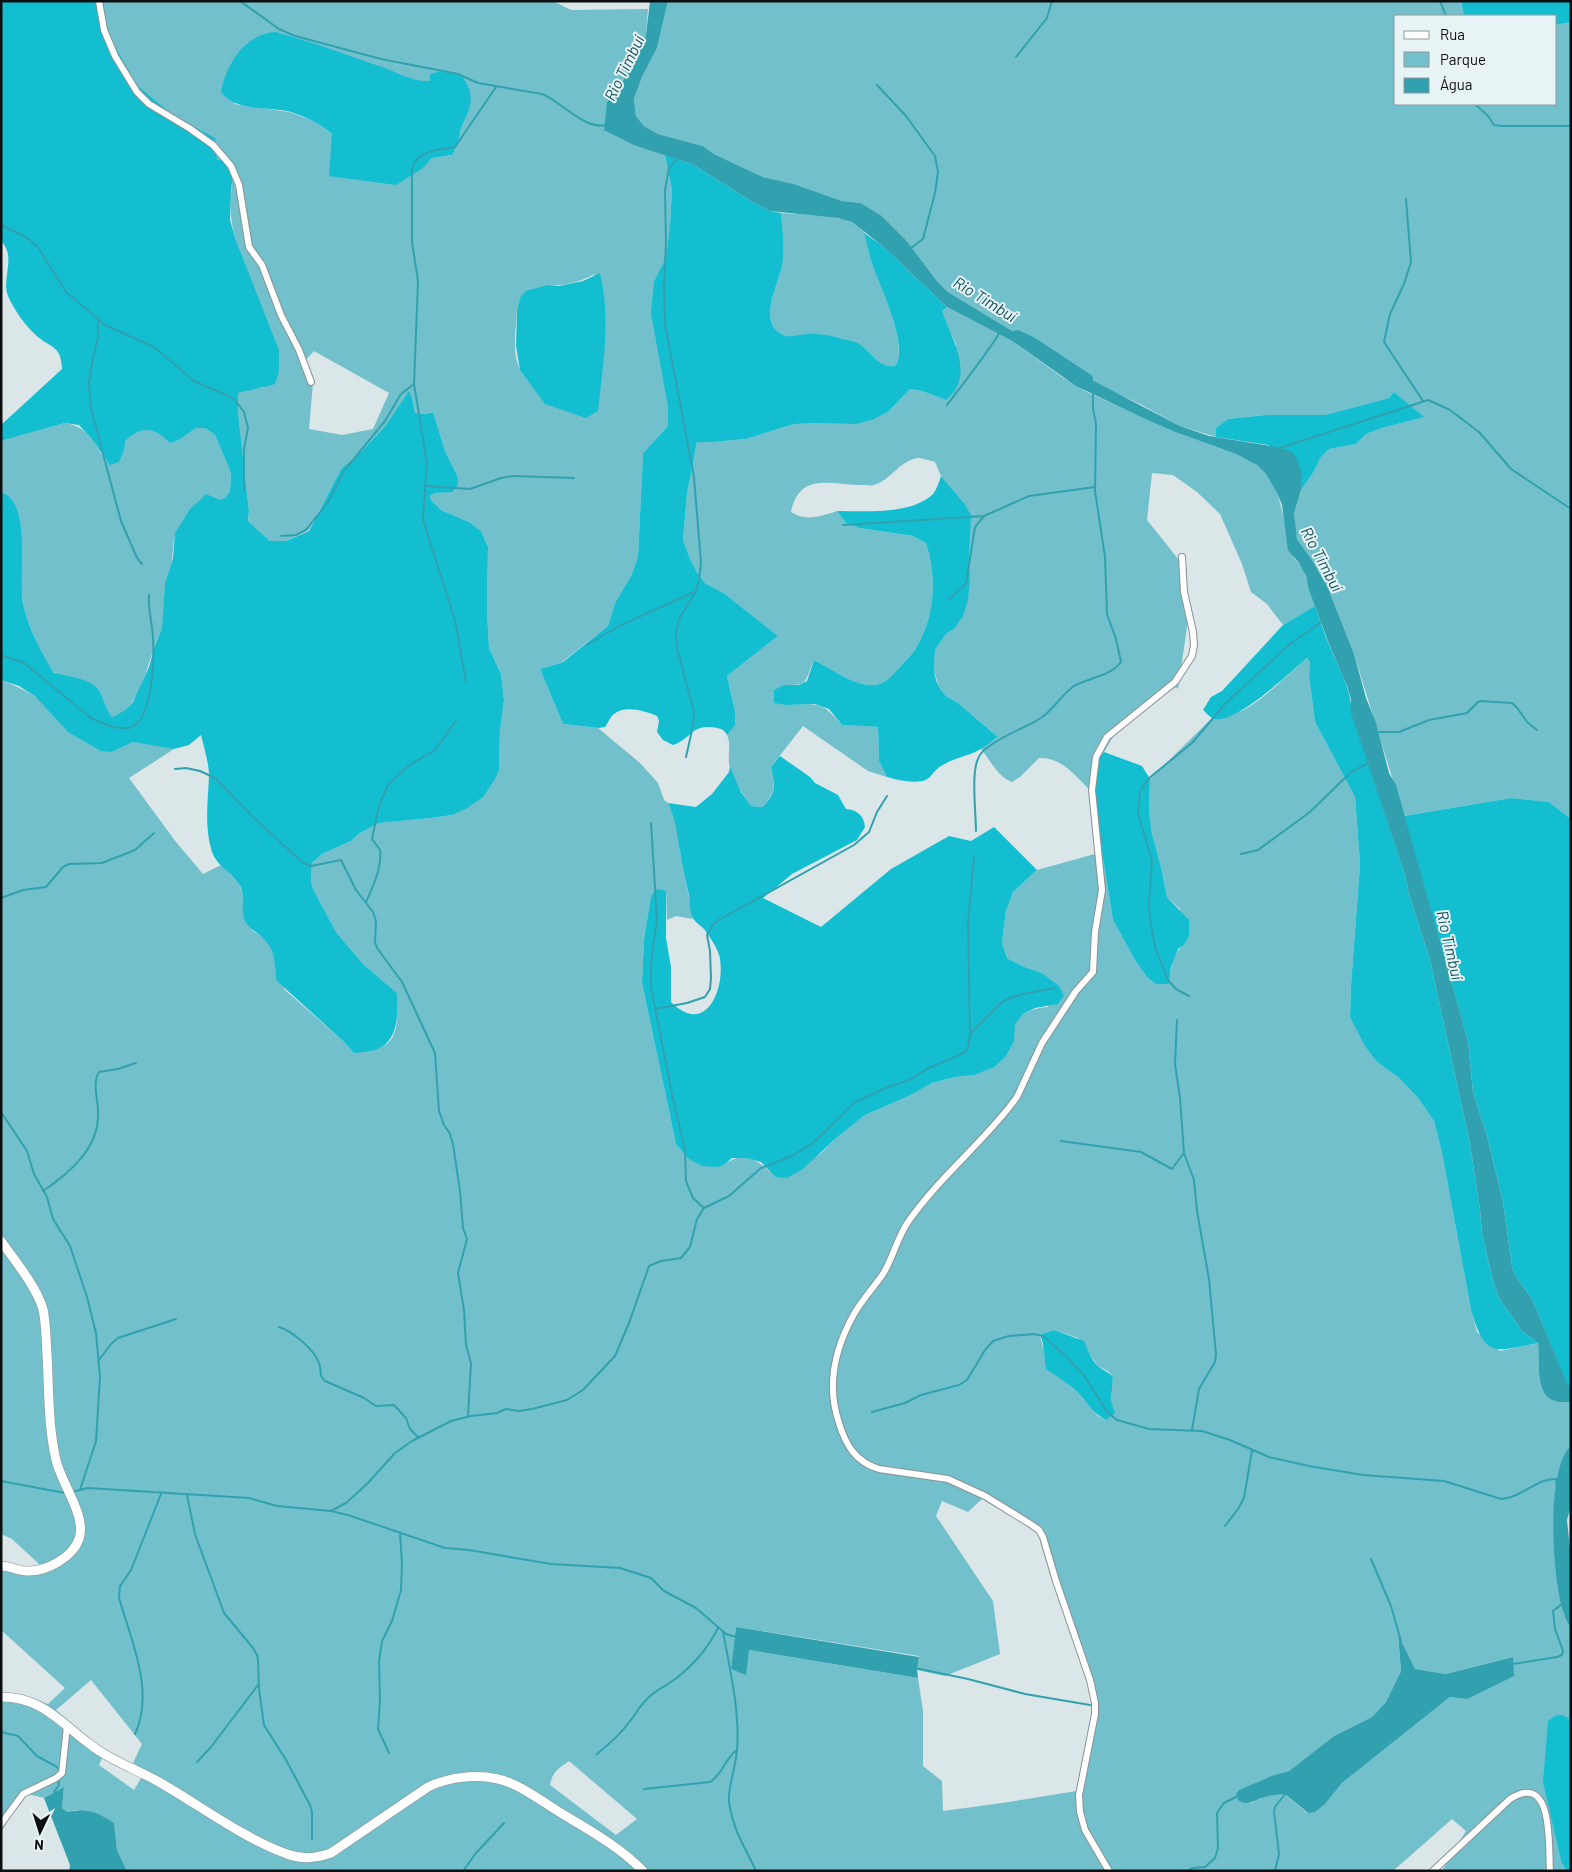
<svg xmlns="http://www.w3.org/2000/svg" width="1572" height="1872" font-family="Barlow,sans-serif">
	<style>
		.green { fill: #72c0cb; fill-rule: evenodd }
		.forest { fill: #14bed1 }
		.water { fill: #31a1af }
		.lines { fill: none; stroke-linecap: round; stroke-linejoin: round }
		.stream { stroke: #31a1af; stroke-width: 2 }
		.river { stroke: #31a1af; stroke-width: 10 }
		.street-casing { stroke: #889294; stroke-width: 8 }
		.secondary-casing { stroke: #889294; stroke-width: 10 }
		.street { stroke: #fff; stroke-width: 6 }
		.secondary { stroke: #fff; stroke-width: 9 }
		.labels { text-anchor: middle; stroke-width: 4; stroke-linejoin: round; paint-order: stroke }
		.water-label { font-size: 16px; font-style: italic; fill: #115058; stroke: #e7f3f5 }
	</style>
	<rect width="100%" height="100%" fill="#dae6e7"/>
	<path class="green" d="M100,1h453l18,9 77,-1 -2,26 -23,46 -16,21 29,44 29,9 7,35 -2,34 -4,33 -12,24 14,126v19l-25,27 -5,103 -6,18 -17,29 -7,23 -46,36 -22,7 23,55 35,4 42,35 18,20 6,17 4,3 8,16 4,32 13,68 -17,-3 -9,4 -1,-29 -15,5 -7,43 -2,44 34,161 48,21c21,-17 36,-3 51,12l45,-23 15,-15 30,-24 44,-19 23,-13 23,-6 19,-2 40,-34c0,-5 -1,-13 1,-17 6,-13 21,-16 33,-17l10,-22 -16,-12 -20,-7 -15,-8 -5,-15 4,-32 7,-19 24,-22 65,-18 11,68 22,40 11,16 23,8c2,-14 3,-31 15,-39l-4,-36 -13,-12 -6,-30 -9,-33 -3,-21 1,-34 62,-61c34,3 71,-40 95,-60l3,4 -1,14 6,46 40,75 5,67 -9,121 -1,32 27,45 21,15 20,21 16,23 8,32 29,157 6,22 23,19 38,-8c2,16 -4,53 17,58 4,2 11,1 16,1v44c-25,22 -19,138 -7,168 1,5 4,9 7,14v97l-2,-6 -7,145 5,7h-125l24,-40 -14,-12 -59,52h-1266l-10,-21 -3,-27 -37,-13 -10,2 -5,-4 2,-21 -20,11 -20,-5 -23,39v-137c18,-1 31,3 47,9l17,-16 -64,-58v-66l29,4 10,-1 -2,-4 -26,-24 -11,-5v-854c41,15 76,47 111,72l21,-10 15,1 26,6 -45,29 47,64 27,32 18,-9 18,18 3,10 1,12 10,26 10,6 8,10 4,8v16l10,19 58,51 11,12c8,-2 28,-5 34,-10 12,-11 9,-35 9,-50l-34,-29 -27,-32 -23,-43 -2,-8 1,-18 10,-9 29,-13 9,-8 19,-10 52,-5 21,-3 47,-45 1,-39 4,-31 -3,-26 -12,-26 -2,-38 1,-65 -7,-14 -12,-9 -28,-12 -9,-9 -2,-5 5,-3 19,-2 3,-16 -12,-24 -12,-39 -7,2 -11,-1 -3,-15 -3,-6 -23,33 -23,25 -22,19 -32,61 -23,11h-16l-22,-20 1,-10 -11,-99v-19l16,-5h9l-27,-147c-8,-28 -6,-48 -1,-77l-10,-4 -8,1 -40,-43 -40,-33 -29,-52zM296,38l90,31 30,13 14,-1 1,-7 14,-4 18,7 4,38 -6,13 -3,16 -6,11 -20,3 -9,9 -91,-33 -15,-12 -28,-10 -55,-8zM595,274l-71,101c-14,-16 -8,-45 -7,-65l31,-25c17,1 32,-3 47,-11zM314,351l75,42 -16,36 -31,6 -33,-6 4,-46 -11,-19zM1054,1330l24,8 20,28 11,6 4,5 -2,24 -5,19 -8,-4 -18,-21 -13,-12 -24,-36 -3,-11zM982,1499l60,35 13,35 39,116 4,30 -15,75 -81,13 -59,8 -1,-30 -19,-15v-55l-5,-33 -169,-28 -18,20 5,-43 183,29 -2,14 28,6 55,-22 -7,-53 -57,-85 6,-15 26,11zM1398,1637l17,32 31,5 67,-17 -46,42 -17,-2 -108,86 -16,20 -19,10 -22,-19 -19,2 -15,7 -15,-11 38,-17 15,-4 45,-35 38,-19 14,-15 15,-31zM91,1680l51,64 -9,19 13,7 -12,20 -35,-25 6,-14 -49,-41zM569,1761l68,58 -21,16 -66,-50c2,-13 9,-17 19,-24z
		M668,1h793l3,15h-68v88h160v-79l15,-3v797l-22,-17 -38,-4 -107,18 -50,-162 -26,-66 -16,-28 -15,-21 -4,-21 8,-28 12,-17 8,-16 8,-8 27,-5 10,-10 16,-6 41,-11 -29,-25 -5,6 -64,17h-60l-37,4 -12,9v9l-36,-11 -40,-22 -32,-15 -41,-22 -27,-19 -92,-56 -11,-11 -31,-41 -24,-24 -21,-13 -19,-2 -48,-17 -31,-7 -49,-23 -11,-8 -45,-12 -14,-8 -8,-10 -2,-17 8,-22 15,-29z
		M781,213c14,1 60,3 71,9 3,2 9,7 12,10 6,8 5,23 9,33 8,21 36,83 22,101 -17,2 -24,-15 -37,-23 -4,-2 -11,-3 -15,-4 -10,-3 -19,-5 -30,-5 -8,0 -19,4 -26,2 -35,-10 -5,-55 -4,-77 2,-16 -1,-31 -2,-46z
		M947,307l65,34 50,36 25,15 88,40 61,22 20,10 10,10 12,21 16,63 9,10 12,38 -32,19 -16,-21 -16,-12 -9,-28 -22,-50 -23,-22 -24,-17 -21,-2 -5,47 40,50v57l-9,62 -2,-2 -26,17 -36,31 -10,17 -12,14 3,29c-16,-14 -32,-39 -56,-37l-19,19 -8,5c-15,-6 -21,-21 -31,-33l17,-12 -40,-34 -12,-7 -7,-9 -5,-17 1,-20 11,-16 8,-5 16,-53 -6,-73 -23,-27 -6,-14c-4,-1 -10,-3 -15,-4 -18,0 -29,22 -46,27 -3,1 -8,0 -11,0 -31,0 -64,-14 -72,27 16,10 30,4 46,-1l9,12 13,5 54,8 13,7c11,34 9,71 -9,103 -4,8 -11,14 -17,21 -8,8 -14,17 -27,18 -19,1 -43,-17 -59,-25 -10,21 -4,26 -30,25l3,20c31,-1 34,-5 55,20l36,2 1,34 8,16 -19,-6 -65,-45 -32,41c4,20 5,25 -9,40l-11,-1c-6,-8 -22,-33 -22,-43 -1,-10 2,-20 -2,-28l8,-11v-13l-8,-35 51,-40 -53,-42 -20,-11 -7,-9 -8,-15 -7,-19 4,-46 10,-52h16l33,-3 48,-15 30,-1 65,-12 21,-22 12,2 24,9 10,-56 -15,-33z
		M65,423c23,4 27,17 40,36l19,-9v-9c17,-16 31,-14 46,1l9,-2 17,-12h9l10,7 16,38 -1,18 -5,7 -45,28c-8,11 -6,20 -8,33 -1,9 -6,17 -7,26 -1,14 0,28 -2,42 -2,7 -7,14 -9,21 -8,22 -16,63 -42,69l-6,-7 -3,-9c-11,-6 -42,-21 -49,-29 -12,-12 -28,-53 -31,-70 -5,-25 10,-101 -22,-110v-51z"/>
	<path class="forest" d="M1,1h99l8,32 29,52 40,33 38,20 2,22h8l10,4 -4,25 -1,31 6,21 43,109v21l-4,13c-12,4 -24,5 -37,9v19l11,99 -1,10 22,20h16l23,-10 32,-62 22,-19 23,-25 23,-34 3,7 3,15 11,1 7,-2 12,39 12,24 1,9 -5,8 -18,1 -5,3 2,5 9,9 28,12 12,9 7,15 -1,64 2,38 12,26 3,26 -4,31 -1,39 -4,9 -12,18 -16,11 -15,7 -21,3 -52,5 -19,10 -9,8 -29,13 -10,9 -1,18 2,8 23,43 27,32 34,29c1,20 2,48 -20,56 -7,3 -16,3 -23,4l-11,-12 -66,-60c-4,-17 1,-27 -13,-42 -5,-6 -15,-10 -19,-18 -5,-12 1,-26 -6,-37 -8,-12 -23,-19 -27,-32 -8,-25 -4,-51 -3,-76 0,-13 -5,-28 -8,-41l-12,10 -15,4 -41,-7 -21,10 -11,-1 -33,-19 -32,-35 -17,-11 -18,-6v-188c32,9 17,85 22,111 5,24 18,50 31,70 12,3 34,5 43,15 7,8 7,20 15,29l5,-2 8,-5 8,-8 16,-35 5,-19 8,-19 3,-46 8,-25 2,-25 15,-24 16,-15 14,6 5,-2 5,-7 1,-18 -16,-38 -10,-7h-9l-17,12 -9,3c-15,-16 -29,-18 -45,-2l-1,9 -5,12 -9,3 -19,-27 -12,-13 -14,-2 -64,18v-16l61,-56c-1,-23 -9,-20 -24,-32 -11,-9 -24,-27 -30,-41 -7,-18 9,-39 -7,-55z
		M1461,1h110v21l-15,3v-9h-92z
		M276,32c36,10 71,23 106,35 17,6 30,15 48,14v-7l15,-4 18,7 7,14 1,10 -4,14 -6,13 -3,16 -6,11 -20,3 -9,10 -27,17 -67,-9 3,-42c-14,-12 -24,-16 -41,-22 -23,-6 -56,0 -70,-20 5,-27 24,-59 55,-60z
		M665,155l27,9 62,39 16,8 11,2c1,15 4,30 2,46 -1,22 -31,67 4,77 6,1 15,-2 22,-2 12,-1 23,2 34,5 5,1 11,2 15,4 13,8 20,25 37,23 15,-20 -16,-81 -23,-103 -3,-10 -5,-20 -8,-30l16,11 67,63 -5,4c10,28 34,65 4,89l-24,-9 -12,-2 -21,22 -15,8 -18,5 -32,-1 -30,1 -48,15 -33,3h-16l-10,52 -4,46 7,19 8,15 7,9 20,11 53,42 -51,40 8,35v14l-8,10c-3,-5 -5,-6 -10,-7 -26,-5 -25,11 -44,17l-10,-5 -6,-8 2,-11 -2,-5c-12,-5 -32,-11 -43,-2 -4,3 -6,9 -9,13l-7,1 -35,-4 -23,-55 23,-7 45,-36 7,-23 17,-29 6,-18 5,-103 25,-27v-19l-17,-94 3,-32 12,-24 4,-33 2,-34z
		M600,273c11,45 3,92 -2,138l-12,7 -41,-14 -25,-34 -4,-24 1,-36 4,-14 5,-5 22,-6 11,1 24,-5z
		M1394,392l30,25 -42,11 -16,6 -10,10 -27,5 -8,8 -8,16 -12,17 -1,-22 -32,-23 -52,-8v-9l12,-9 37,-4h60l64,-17z
		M941,476l23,27 7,12 -2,39 1,22 -2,24 -5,16 -9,13 -8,5 -11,16 -1,20 2,10 3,7 7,9 12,7 40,34c-6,4 -13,10 -19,13 -13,7 -31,9 -43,20 -4,4 -7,10 -14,11 -11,2 -25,-1 -35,-4l-8,-16 -1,-34 -36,-2 -13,-16 -14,-5 -28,1 -13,-2v-13l10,-5h15l8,-4 7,-21c16,8 40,26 59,25 12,0 19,-10 27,-18 6,-7 13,-13 17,-21 18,-31 20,-69 9,-103l-13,-7 -54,-8 -13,-5 -9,-12c27,0 75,4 96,-17 4,-5 6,-12 8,-18z
		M1315,606c5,14 9,27 15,41 9,22 21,41 22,66l53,162 4,19 21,66 40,184 10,66 2,23 11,48 6,17 23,33 16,12c-44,9 -53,15 -67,-33l-29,-157 -8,-32 -16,-23 -20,-21 -21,-15 -12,-16 -15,-29 1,-32 9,-121 -5,-67 -40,-75 -6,-46 1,-14 -3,-4c-17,14 -74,70 -95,60 -3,-2 -7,-6 -9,-8l8,-13 11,-6 61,-66z
		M1104,752l38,14 8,13 -1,34 3,21 9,33 6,30 22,23v16l-5,9 -6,4 -7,18 -2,17h-13l-10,-8 -11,-16 -22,-40 -11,-68 -10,-86z
		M780,756l30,21 5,6 23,12 8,14c11,1 18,6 19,18l-8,13 -65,34 -29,24 58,29 70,-58 58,-33 22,5 23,-14 43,43 -24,22 -7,19 -4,32 5,15 15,8 20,7 16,12 6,10 -6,9 -23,4 -12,6 -8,10 -1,17 -8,15 -12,11 -20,8 -19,2 -23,6 -23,13 -44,19 -30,24 -32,30 -16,9 -12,-1 -14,-15 -14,-4h-15l-8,7 -7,2 -15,-1 -13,-7 -13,-15 -34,-161 2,-44 7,-43 6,-7 9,2v47l5,29v35c34,34 54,-11 49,-43 -1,-9 -10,-22 -16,-30 -3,-3 -9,-7 -11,-11 -3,-6 -3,-15 -4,-22 -3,-15 -7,-30 -9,-45 -4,-20 -3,-29 -12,-48l28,4 16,-13 17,-22 1,-5 11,25 10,14 11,1c15,-15 13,-20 9,-40z
		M1511,798l38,4 22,17v566l-3,1 -36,-87 -17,-24 -3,-9 -9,-64 -16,-66 -14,-44 -5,-51 -64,-225z
		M1054,1330l30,11c4,9 7,19 15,26 5,4 10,5 14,10l-2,24 4,12 -9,7c-12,-6 -17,-15 -25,-24 -10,-11 -23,-19 -35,-27 -2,-11 -1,-24 -6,-34z
		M1563,1715l6,4 2,6v146h-4l-5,-7 -19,-82 5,-61 7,-5z"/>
	<path class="water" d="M650,1h18l-11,47 -15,29 -8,22 2,17 8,10 14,8 45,12 11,8 49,23 31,7 48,17 19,2 21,13 24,24 31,41 11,11 92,56 27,19 113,59 29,10 68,11 15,5 4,5 6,17 -1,16 -7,24 3,25 15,21 16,28 26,66 12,44 10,25 13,50 7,12 72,256 5,51 14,44 16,66 9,64 3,9 17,24 36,86h3v17c-5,0 -12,1 -16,-1 -21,-5 -15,-42 -17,-58l-16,-12 -23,-33 -6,-17 -11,-48 -2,-23 -10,-66 -40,-184 -21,-66 -4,-19 -54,-162v-14l-4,-13 -18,-42 -20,-54 -3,-14 -7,-13 -11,-13 -6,-45 -4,-10 -12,-21 -9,-9 -21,-11 -61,-22 -34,-15 -65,-31 -64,-45 -65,-34 -67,-63 -28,-22 -14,-4 -68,-7 -16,-8 -62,-39 -56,-18 -32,-16 3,-28 16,-21 23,-46z
		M1571,1446v60l-4,14 4,39v69c-3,-5 -6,-9 -7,-14 -12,-30 -19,-146 7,-168z
		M736,1627l183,30 -2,13 1,8 -169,-28 -3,25 -15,-6z
		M1398,1635l17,34 31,5 67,-17 1,19 -47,23 -17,-2 -108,86 -16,20 -11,9 -7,1 -23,-19c-6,1 -14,1 -20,3 -11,3 -17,10 -27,3l-2,-7 3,-3 35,-15 15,-4 45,-35 38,-19 14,-15 15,-31z
		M64,1787l-2,21 5,4c20,-4 30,0 47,11l3,27 10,21h-58l1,-6 -26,-67z"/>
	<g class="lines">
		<path class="stream" d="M240,1l39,28 16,7 86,23 77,15 20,9 64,11c19,7 42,36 64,31
			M1440,1l6,15
			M1016,57l31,-39 5,-17
			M877,85l29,31 29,40 3,16 -3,21 -12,46 -12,9
			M1475,104l13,12 6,9 7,1h70
			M678,158l-9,10 -4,22 1,53 -2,42 1,39 29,153 7,86 -2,17 -3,11 -17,28 -3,14 1,15 17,64 -1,14 -7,31
			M1406,199l5,63 -7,22 -14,30 -6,28 39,59
			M1,225l25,12 11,9 29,46 39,33 49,22 40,34 32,14 9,5 9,12 4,16 -4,21v42
			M98,319v19l-6,25 -3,20 2,26 30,112 16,37 5,6
			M947,405c18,-24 37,-47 53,-73
			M1280,448l148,-48 22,10 29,22 32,37 60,40
			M426,486l44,3 31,-11 12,-2 61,2
			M843,525l141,-9
			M281,536l15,-1 10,-5 22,-28 16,-31 41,-50 16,-27 13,-10
			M949,599l17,-15 9,-57 9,-11 45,-20 66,-9
			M587,645l32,-19 75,-34
			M1,655l23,8 67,55c10,5 25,12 37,10 26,-5 26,-71 25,-91 -1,-15 -5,-27 -4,-42
			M466,682l-11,-62 -32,-100 4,-57 -13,-79 4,-103 -6,-39v-72c3,-20 28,-20 43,-23l41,-60
			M1377,732h22l30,-12 38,-7 11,-11 3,-1 31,2 6,6 9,13 10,8
			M175,769l11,-1 14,3 15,7 37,38 50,46 9,4 30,-6 15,30 17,22 3,9 -1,21 2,6 25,34 33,71 4,58 5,14 6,9 3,10 7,47 3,37 4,11 -9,34 6,37 2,35 5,18 -3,53
			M651,823l6,97 -6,41v26l21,107 13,56 1,31 7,17 11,10
			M976,831c0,-17 -5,-58 2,-72 2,-6 8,-11 13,-14 15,-11 34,-17 50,-27 13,-9 21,-24 33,-32 14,-8 37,-10 47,-24l-5,-23 -9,-25 -2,-57 -10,-66 1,-67 -3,-15v-16
			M1241,854l17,-4 52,-38 40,-39 20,-11
			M1,898l22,-8 23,-3 17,-20 6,-3 33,-1 33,-13 19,-17
			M366,902c7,-15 16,-35 14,-52l-8,-11 7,-33 9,-21 20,-19 27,-16 21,-29
			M1189,996l-13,-7 -8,-9 -12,-30 -4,-18 -3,-27 3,-45 -14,-46 2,-23 8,-12 44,-36 34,-40 64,-59 33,-23
			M655,1009l32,-6 18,-6 5,-8 1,-11 -1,-27 -3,-16 5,-9 5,-5 137,-76 15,-13 8,-20 10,-16
			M1177,1020l-2,44 5,34 4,55 10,27 3,31 12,68 7,76 -1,7 -16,27 -7,41
			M970,1034l33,-33 16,-6 35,-7
			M1,1089v12
			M1,1112l26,39 7,23 13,23 6,22 17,27 17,51 9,36 4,44 -4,64 -16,49
			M1061,1141l80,11 31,17 11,-15
			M43,1191c28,-19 57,-44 55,-80 0,-12 -6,-28 1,-39l19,-3 18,-6
			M279,1327c13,4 35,22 40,36 3,7 -1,12 6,18l39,17 12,8 18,-1 12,13 4,11 9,9
			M98,1361l14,-18 6,-5 58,-19
			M872,1412l33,-9 16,-8 38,-10 8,-5 18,-30 8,-9 16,-5 25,-2 9,2 23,20 20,22 21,34 10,8 32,9 53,2 28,9 39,17 40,9 54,9 81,6 57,18c20,-1 36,-21 55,-20l1,9
			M1,1481l64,12
			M72,1492l16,-4 161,10 28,8 54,5 17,4 97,33 24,2 82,14 69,4 31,10 13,13 32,17 30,26 10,3
			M187,1495l8,39 29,79 29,35 4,7 1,5 1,29 5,36 22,35 24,45 2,7v27
			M331,1511l15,-8 22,-20 27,-30 17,-12 39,-20 20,-5 26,-3 9,-4 13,2 13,-2 35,-9 16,-10 32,-34 14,-33 20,-57 12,-5 20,-3 9,-11 7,-28 7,-11 25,-12 32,-28 31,-12 21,-13 42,-41 33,-15 19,-6 24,-14 35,-15 2,-4 2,-14 -2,-110 6,-68
			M1225,1526l13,-17 6,-11 8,-48
			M1371,1559l20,47 10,35
			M723,1632c7,38 17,79 14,118 -1,16 -10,41 -8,53 4,27 16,44 27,68
			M1513,1664l44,-7 5,-2 1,-4 -8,-22 -2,-18 9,-7
			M915,1668l53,11 57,15 65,11
			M1,1732l17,4 19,20 20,11 3,4
			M135,1734c20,-43 -4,-94 -16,-136l1,-12 11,-16 30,-76
			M389,1753l-11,-24 2,-28 -1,-40 3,-20 10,-20 9,-31 1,-26 -2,-31
			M597,1754c12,-10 24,-20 33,-33 6,-7 9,-14 16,-21 7,-8 16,-12 25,-18 20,-14 36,-32 47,-54
			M197,1762l14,-15 47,-62
			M644,1789l66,-7c13,-8 15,-24 27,-32
			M54,1792l5,-7 -1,-7
			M463,1871l13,-18 28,-30
			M1188,1871l4,-3 13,-1 10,-9 3,-10 -1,-35 7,-10 14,-7
			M1275,1871l4,-17 -5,-42 1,-5 10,-13"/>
		<path class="river" d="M1017,335l15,7 56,37"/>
		<g class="street-casing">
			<path id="street" d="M99,1l5,29 11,26 22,36 12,12 40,24 24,17 18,21 8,19 10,62 13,18 19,50 18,35 12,32
				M1,1824l22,-30 33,-16 6,-5 5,-47
				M1109,1871l-24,-41 -5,-18 -1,-17 16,-81v-11l-5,-23 -34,-99 -13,-44 -4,-7 -7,-5 -47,-29 -37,-17 -69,-10c-23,-7 -33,-23 -40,-46 -13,-38 -4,-75 15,-109 8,-14 20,-27 29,-40 10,-16 14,-36 25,-52 29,-42 71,-76 103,-117l6,-8 25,-54 34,-52 17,-19 2,-40 7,-42 -10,-100 4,-33 11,-20 68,-55 17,-26 2,-11 -1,-13 -9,-40 -2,-35
				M1433,1871l77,-72c45,-29 38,50 40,72"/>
		</g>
		<g class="secondary-casing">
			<path id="secondary" d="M1,1241c14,20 35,45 42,68 3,14 3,30 4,45 2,35 1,72 9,106 5,23 31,56 23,79 -6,18 -33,33 -52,32 -9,0 -17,-5 -26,-5
				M1,1697c43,0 61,28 94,51 19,14 43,22 64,34 42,24 82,55 128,72 16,6 29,4 44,-1l97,-66c21,-10 47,-13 70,-8 21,5 39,19 58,31 29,18 62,35 87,61"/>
		</g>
		<use href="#street" class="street"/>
		<use href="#secondary" class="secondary"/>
	</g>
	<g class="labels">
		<g class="water-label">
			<text transform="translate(624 68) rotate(-64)" y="6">Rio Timbuí</text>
			<text transform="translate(985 299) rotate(32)" y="6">Rio Timbuí</text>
			<text transform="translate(1322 559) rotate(62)" y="6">Rio Timbuí</text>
			<text transform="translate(1450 945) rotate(77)" y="6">Rio Timbuí</text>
		</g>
	</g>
	<rect width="1572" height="1872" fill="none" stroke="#0c0f10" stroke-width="5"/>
	<rect x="1394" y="15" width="162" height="90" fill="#e7f3f5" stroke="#8f9899"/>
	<rect x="1404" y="31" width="25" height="8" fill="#ffffff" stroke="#8f9899"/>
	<text x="1440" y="40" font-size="15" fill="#0c0f10">Rua</text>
	<rect x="1404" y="52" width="25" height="15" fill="#72c0cb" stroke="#8f9899"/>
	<text x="1440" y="65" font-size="15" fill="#0c0f10">Parque</text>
	<rect x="1404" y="78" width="25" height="15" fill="#31a1af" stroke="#8f9899"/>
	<text x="1440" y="90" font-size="15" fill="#0c0f10">Água</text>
	<g transform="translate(40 1832) rotate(184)" stroke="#e7f3f5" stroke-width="4" paint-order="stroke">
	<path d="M0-4L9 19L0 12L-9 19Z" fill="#0c0f10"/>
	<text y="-8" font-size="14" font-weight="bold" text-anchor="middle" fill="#0c0f10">N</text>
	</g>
</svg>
